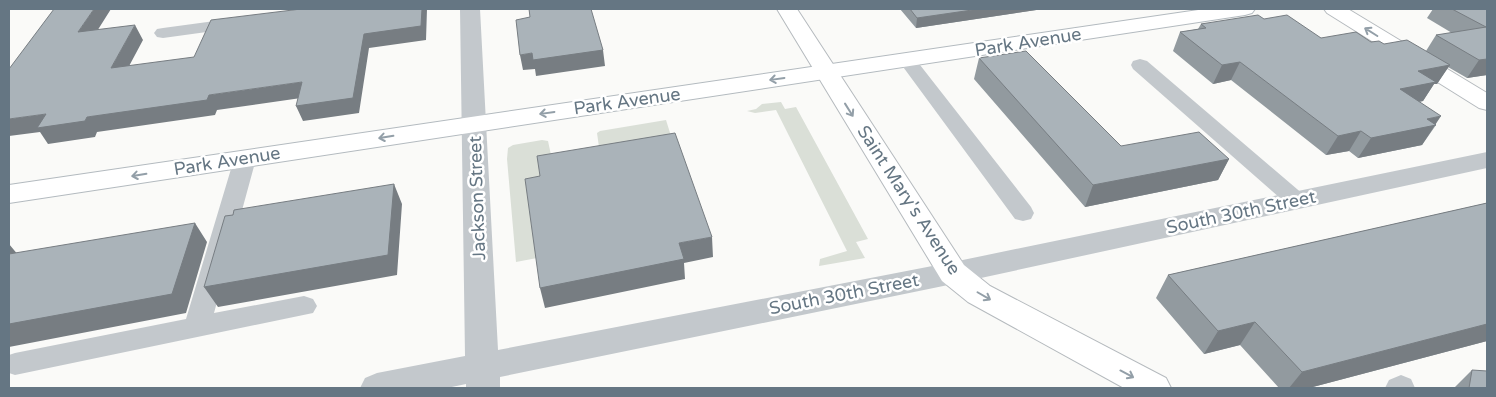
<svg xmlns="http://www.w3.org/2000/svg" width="1496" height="397" font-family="'Varela Round',sans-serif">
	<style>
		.green { fill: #dadfd7 }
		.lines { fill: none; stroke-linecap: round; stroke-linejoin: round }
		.secondary-casing { stroke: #b3babf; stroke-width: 2 }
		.primary-casing { stroke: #b5babe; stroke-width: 2 }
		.lane { fill: #c3c8cc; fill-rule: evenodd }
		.street { fill: #c3c8cc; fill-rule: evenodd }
		.secondary { fill: #fff; fill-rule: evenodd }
		.primary { fill: #fff; fill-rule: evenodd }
		.wall { fill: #929a9f }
		.shaded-wall { fill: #777d82 }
		.building { fill: #aab3b9; stroke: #777d82 }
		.oneway { stroke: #939fa8 }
		.labels { text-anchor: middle; stroke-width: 5; stroke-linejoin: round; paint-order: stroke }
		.street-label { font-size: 18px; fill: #657683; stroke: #fff }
	</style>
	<rect width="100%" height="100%" fill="#fafaf8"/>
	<path class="green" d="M781,102l4,7 11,-2 72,132 -12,3 9,16 -46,8 1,-7 27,-8 -71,-141 -21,3 -8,-2 9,-2 6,-5z
		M666,120l5,16 -72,11 -2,-14 3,-2z
		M542,140l6,1 3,14 -14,103 -21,4 -9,-103 1,-11 5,-3z"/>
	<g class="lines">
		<g class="secondary-casing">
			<path id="secondary" d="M1205,9h50l-3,4 -7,2 -1236,188v-18z"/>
		</g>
		<g class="primary-casing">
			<path id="primary" d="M777,9h20l167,256 26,21 176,92 5,10h-47l-156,-86 -26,-21z
				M1324,9h24l139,84v17l-8,-2 -152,-95z"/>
		</g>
		<path class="lane" d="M237,18l6,1 3,4 -3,4 -80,11 -6,-1 -3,-4 3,-4 6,-1z
			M907,55l6,1 118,151 3,6 -3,6 -8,2 -8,-2 -117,-159 3,-4z
			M1140,59l7,2 157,134 3,5 -3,5 -8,3 -8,-3 -155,-136 -2,-4 2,-4z
			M245,152l8,2 3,5 -42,154 90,-17 9,3 4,7 -4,7 -298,62 -6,-2v-18l6,-2 171,-34 48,-160 3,-5z
			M1401,375l10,4 4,9h-30l4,-8z"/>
		<path class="street" d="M460,9h20l18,341 455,-88 534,-110v16l-534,116 -453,93v11h-34v-4l-19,4h-87l5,-10 12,-5 88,-17z"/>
		<use href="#secondary" class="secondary"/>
		<use href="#primary" class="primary"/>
	</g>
	<path class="wall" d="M900,9h143l-127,19z
		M1433,9h54v66l-20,3 -19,-11 -11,17h-3l-11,17 -4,1 17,23 -14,20 -64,13 -9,-7 -23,4 -95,-75 -18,4 -40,-33 7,-19 18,-3 3,-5 63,-5 57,19 50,4 55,9 10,-16 16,-2 -25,-15z
		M979,58l142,88 108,13 -11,21 -133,27 -111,-128z
		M1487,203v138l-178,47h-30l-39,-43 -36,9 -48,-56 12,-23z
		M1472,370l15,18h-33z"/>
	<path class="shaded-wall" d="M94,9h17l-24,38 -9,-15z
		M422,9h5l-1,31 -57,8 -10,65 -56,8 -7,-15 68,-72z
		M979,9h64l-127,19 1,-10z
		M135,25l8,15 -23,43 -9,-15z
		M603,50l2,16 -69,10 -1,-7 -12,1 -3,-15 12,-2z
		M1487,59v16l-20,3 12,-18z
		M1240,62l-9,18 -18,4 9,-19z
		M1450,65l-13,19h-3l-11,17 -36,7 13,-19 18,-18z
		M302,82l6,15 -91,13 -2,5 -118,17 -2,5 -47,7 -8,-12 -31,4v-17l37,-5 41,3 122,-22z
		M1441,116l-19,29 -64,13 13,-20 56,-19z
		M1361,131l-12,20 -23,4 12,-19z
		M1229,159l-11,21 -133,27 8,-22z
		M394,184l8,20 -5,71 -179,32 -14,-20z
		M195,223l12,19 -21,71 -177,34v-23z
		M712,237l1,20 -29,6 1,16 -140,29 -5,-20 139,-45z
		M9,244l15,18 -15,4z
		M1255,322l-15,23 -36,9 14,-23z
		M1487,324v17l-178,47h-20l13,-16z"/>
	<path class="building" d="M54,9h40l-16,23 57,-7 -24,43 83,-11 17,-37 90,-11h121l-1,17 -57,8 -11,64 -57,8 6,-24 -93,13 -2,5 -120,17 -2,4 -48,7 9,-14 -37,5v-50z
		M529,9h62l12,41 -70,10 -1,-7 -12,2 -4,-35 14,-3z
		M910,9h69l-62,9z
		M1452,9h35v50l-8,1 -43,-25 50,-8z
		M1258,15l6,4 23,-4 34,23 35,-6 15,10 8,-1 5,3 23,-4 43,25 -32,6 18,11 -36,7 41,27 -14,3 9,6 -65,13 -10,-7 -23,5 -98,-74 -18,3 -42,-33 26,-4 -5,-4z
		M1026,51l95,95 78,-14 30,27 -136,26 -114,-127z
		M675,133l37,104 -33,6 5,16 -144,29 -15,-109 15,-3 -3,-20z
		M394,184l-6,71 -184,32 21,-71 8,-1 1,-5z
		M1487,203v121l-185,48 -47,-50 -37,9 -50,-56z
		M195,223l-23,71 -163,30v-70z
		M1472,370l15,1v17h-18z"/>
	<defs><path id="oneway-shaft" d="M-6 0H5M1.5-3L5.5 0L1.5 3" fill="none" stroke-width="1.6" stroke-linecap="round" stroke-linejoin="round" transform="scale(1.25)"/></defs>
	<g class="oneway">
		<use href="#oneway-shaft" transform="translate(1371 32) rotate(-148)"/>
		<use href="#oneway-shaft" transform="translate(777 79) rotate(172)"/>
		<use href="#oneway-shaft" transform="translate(849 110) rotate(58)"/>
		<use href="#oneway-shaft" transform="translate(547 113) rotate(172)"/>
		<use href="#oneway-shaft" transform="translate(386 137) rotate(171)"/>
		<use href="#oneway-shaft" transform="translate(139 175) rotate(171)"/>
		<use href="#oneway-shaft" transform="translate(984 296) rotate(30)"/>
		<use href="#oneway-shaft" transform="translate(1127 374) rotate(28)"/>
	</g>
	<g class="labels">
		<g class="street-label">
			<text transform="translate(1028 42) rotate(-9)" y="6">Park Avenue</text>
			<text transform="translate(627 101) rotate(-8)" y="6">Park Avenue</text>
			<text transform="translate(227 161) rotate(-9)" y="6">Park Avenue</text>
			<text transform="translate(477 198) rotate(-92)" y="6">Jackson Street</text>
			<text transform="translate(909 200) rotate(57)" y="6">Saint Mary's Avenue</text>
			<text transform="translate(1241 212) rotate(-12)" y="6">South 30th Street</text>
			<text transform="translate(844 294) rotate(-11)" y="6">South 30th Street</text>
		</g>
	</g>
	<rect width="1496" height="397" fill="none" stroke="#657683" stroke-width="20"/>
</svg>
